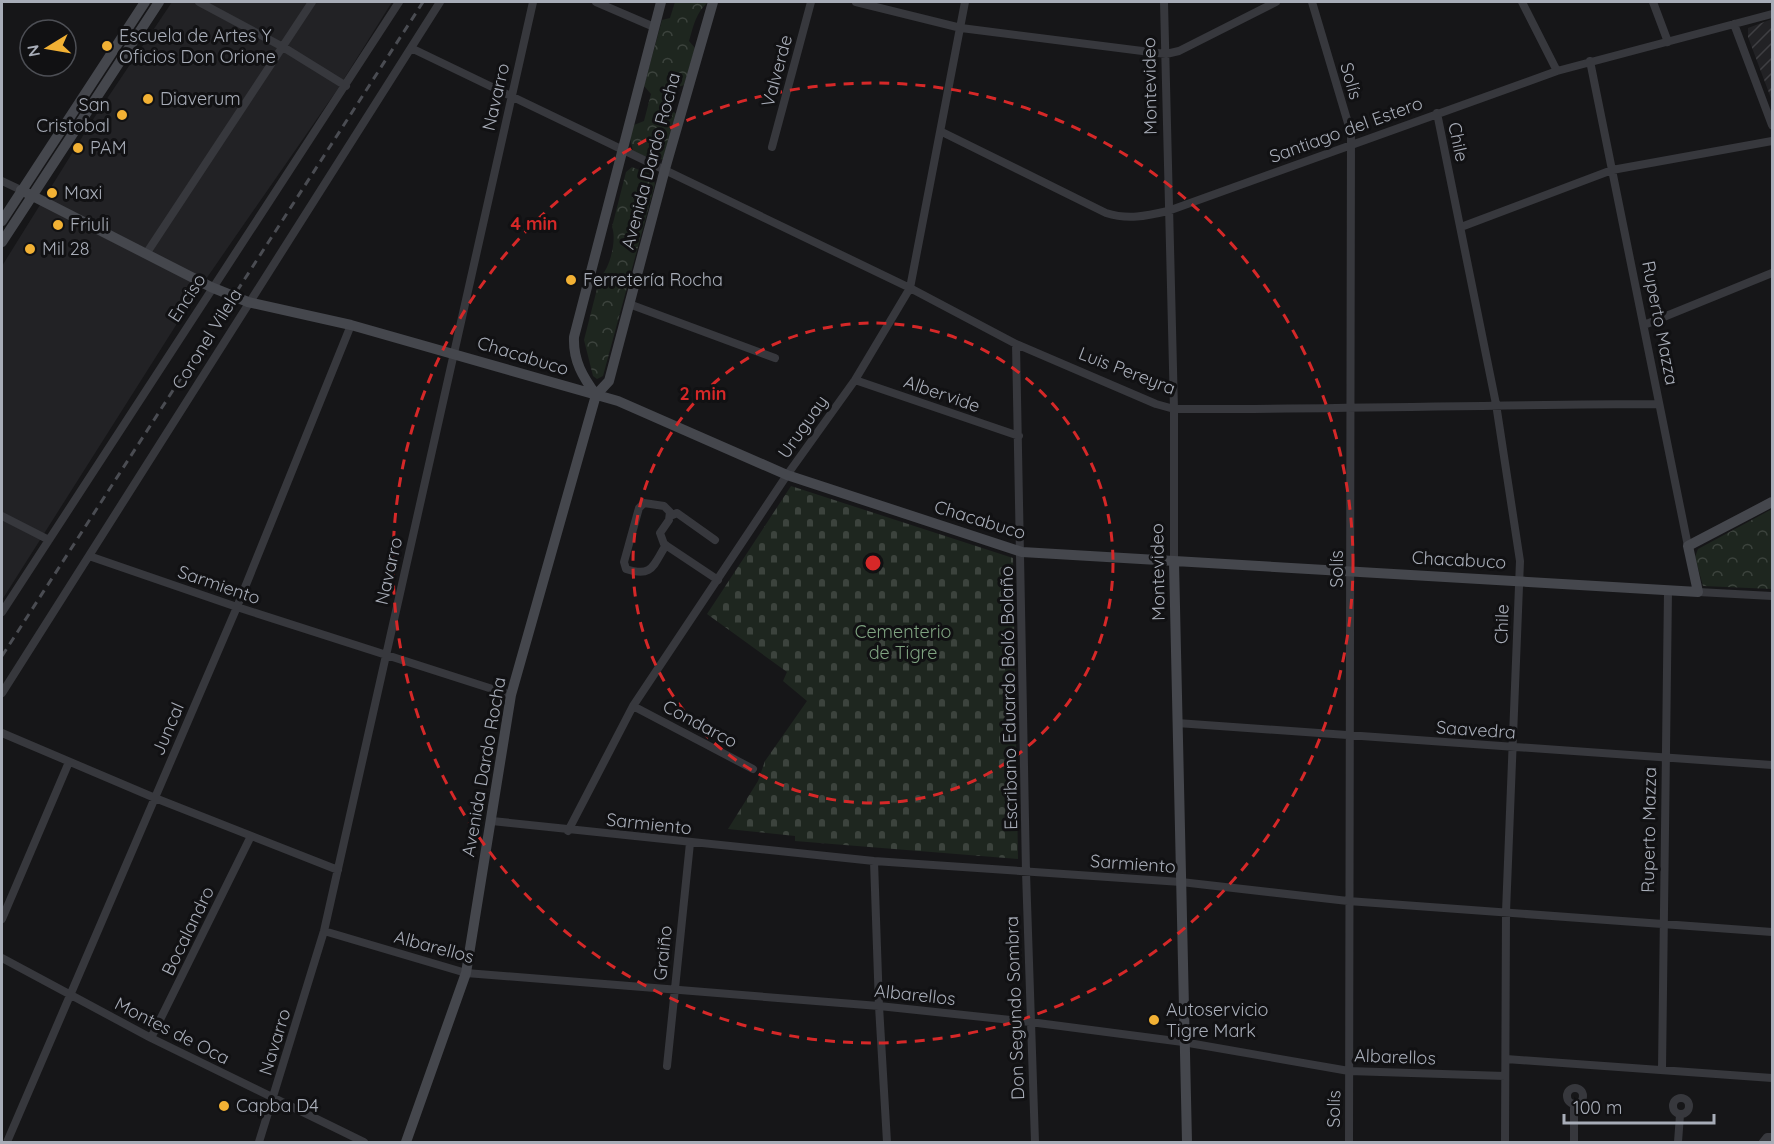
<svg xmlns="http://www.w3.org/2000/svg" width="1774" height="1144" font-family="Quicksand,sans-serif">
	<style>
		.built { fill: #222225 }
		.industrial { fill: url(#industrial-furrows) }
		.cemetery { fill: url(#cemetery-stones) }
		.park { fill: url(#park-crowns) }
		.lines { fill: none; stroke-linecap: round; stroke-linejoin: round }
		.street { stroke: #37383d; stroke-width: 8 }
		.secondary { stroke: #45474d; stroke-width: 10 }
		.rail { stroke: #4a4c52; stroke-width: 3; stroke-dasharray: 8 6; stroke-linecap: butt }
		.ring { fill: none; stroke: #d62828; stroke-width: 3; stroke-dasharray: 10 8 }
		.poi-dot { fill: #f2b134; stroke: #111113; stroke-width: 2 }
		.labels { text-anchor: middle; stroke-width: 6; stroke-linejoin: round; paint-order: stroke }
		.poi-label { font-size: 18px; fill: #a8adb8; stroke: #111113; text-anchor: start }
		.street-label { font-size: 18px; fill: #a8adb8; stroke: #111113 }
		.park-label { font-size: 18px; fill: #7fa381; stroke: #111113 }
		.centre { fill: #d62828; stroke: #111113; stroke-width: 3 }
		.ring-label { font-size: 18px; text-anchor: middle; font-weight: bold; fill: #d62828; stroke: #111113; stroke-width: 6; stroke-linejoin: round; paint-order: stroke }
	</style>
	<defs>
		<pattern id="industrial-furrows" width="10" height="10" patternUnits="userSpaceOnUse" patternTransform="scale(1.5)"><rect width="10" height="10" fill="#222225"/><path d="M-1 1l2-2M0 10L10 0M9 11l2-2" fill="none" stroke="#3f3f43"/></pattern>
		<pattern id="cemetery-stones" width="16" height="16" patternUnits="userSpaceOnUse" patternTransform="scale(1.5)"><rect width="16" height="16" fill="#1e261f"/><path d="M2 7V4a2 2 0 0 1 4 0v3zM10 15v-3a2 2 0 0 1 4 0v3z" fill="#3c433d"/></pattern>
		<pattern id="park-crowns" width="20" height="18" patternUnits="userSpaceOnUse" patternTransform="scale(1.5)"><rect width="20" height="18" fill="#1e261f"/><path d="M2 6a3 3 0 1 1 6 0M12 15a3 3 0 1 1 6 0" fill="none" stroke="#3c433d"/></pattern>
	</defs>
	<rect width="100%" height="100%" fill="#161618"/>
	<path class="built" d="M172,2h220l-55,88 -140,202 -195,308v-334l92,-148z"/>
	<path class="industrial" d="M1772,19v82l-24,-64v-9z"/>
	<path class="cemetery" d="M791,486l222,72 5,301 -223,-18v-5l-67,-7 30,-48 7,-20 42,-60 -24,-20 4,-9 -80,-58z"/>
	<path class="park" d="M675,2h33c-12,11 -14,22 -19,39l6,7 -11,37 -8,3 -6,20 6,6 -13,45 -9,1 -21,-9 -3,-13 4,-13 10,-4 7,-27 -7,-8 18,-66 8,-2z
		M632,167l20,8 3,9 -52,192 -6,3 -4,-3 -9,-36 16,-63c10,-8 17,-38 12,-50l14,-55z
		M1772,509v80l-69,-3 -8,-29 3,-8z"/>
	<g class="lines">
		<path class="street" d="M199,2l84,45 63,39
			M596,2l58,25
			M856,2l105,26 205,26 13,-3 97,-49
			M1164,2l10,407v153
			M1312,2l39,131 -2,1009
			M1522,2l35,69
			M1653,2l15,40
			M1734,24l38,101
			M411,48l499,240 106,56 140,60 18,5c162,1 323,-5 485,-5
			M1590,61l98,485
			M1437,113l59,291 24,157 -14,351 -1,230
			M942,132l164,81c22,7 40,3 62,-2l389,-140 215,-57
			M772,147l39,-145
			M2,181l19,9
			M1461,227l151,-57 160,-29
			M146,254l166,-252
			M629,304l146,54
			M1644,325l128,-52
			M1016,344l10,528 9,270
			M855,380l164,56
			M2,516l47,24
			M670,516l7,-3 38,27
			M666,545c-13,20 -13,33 -40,24l-2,-7 15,-54 5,-5 20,3 6,6 -1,8 -9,13 4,11 54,36
			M89,556l148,51 274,88
			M1698,592l74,4
			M2,612l397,-610
			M2,693l438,-691
			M633,706l120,63
			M1177,723l595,42
			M2,733l153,65 183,72
			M492,821l382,40 307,21 167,19 424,31
			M568,831l65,-125 154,-231 68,-95 55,-92 55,-286
			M874,861l5,145 8,136
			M2,919l67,-157
			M324,931l142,42 413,33 151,16 153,20 166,29 156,5
			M2,958l149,80 213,104
			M151,1038l100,-202
			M1506,1059l266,19
			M667,1066l23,-223
			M1662,1070l6,-480
			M1567 1096a8 8 0 1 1 16 0a8 8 0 1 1-16 0Z
			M1673 1106a8 8 0 1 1 16 0a8 8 0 1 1-16 0Z
			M7,1142l230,-535 114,-282
			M259,1142l65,-211 209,-929
			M1574,1142v-37
			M1678,1142l2,-27
			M1763,1142l4,-5h5"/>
		<path class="secondary" d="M21,190l190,97 37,15 103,23 267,76 169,74 235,77 676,40 -10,-46 84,-44
			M2,221l143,-219
			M2,242l157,-240
			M596,395c-13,-18 -23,-34 -22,-58l87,-335
			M1174,562l13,580
			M406,1142l60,-169 45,-278 85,-300 13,-14 56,-212 48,-167"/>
		<path class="rail" d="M2,656l421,-654"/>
	</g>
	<g class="ring">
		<circle cx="873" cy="563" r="240"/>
		<circle cx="873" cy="563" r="480"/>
	</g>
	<g class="poi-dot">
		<circle cx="107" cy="46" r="6"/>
		<circle cx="148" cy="99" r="6"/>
		<circle cx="122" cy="115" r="6"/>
		<circle cx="78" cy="148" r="6"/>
		<circle cx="52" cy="193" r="6"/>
		<circle cx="58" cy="225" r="6"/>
		<circle cx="30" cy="249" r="6"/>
		<circle cx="571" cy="280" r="6"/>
		<circle cx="1154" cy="1020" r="6"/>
		<circle cx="224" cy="1106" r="6"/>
	</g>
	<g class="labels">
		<g class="poi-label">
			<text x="119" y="42">Escuela de Artes Y<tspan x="119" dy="21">Oficios Don Orione</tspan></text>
			<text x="160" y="105">Diaverum</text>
			<text x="110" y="111" text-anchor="end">San<tspan x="110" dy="21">Cristobal</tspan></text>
			<text x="90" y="154">PAM</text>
			<text x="64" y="199">Maxi</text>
			<text x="70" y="231">Friuli</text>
			<text x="42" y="255">Mil 28</text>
			<text x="583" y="286">Ferretería Rocha</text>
			<text x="1166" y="1016">Autoservicio<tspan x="1166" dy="21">Tigre Mark</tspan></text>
			<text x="236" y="1112">Capba D4</text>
		</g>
		<g class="street-label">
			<text transform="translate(777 71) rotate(-75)" y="6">Valverde</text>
			<text transform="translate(1351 81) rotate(74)" y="6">Solís</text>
			<text transform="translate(1150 86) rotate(-91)" y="6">Montevideo</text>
			<text transform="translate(496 97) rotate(-77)" y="6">Navarro</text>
			<text transform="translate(1346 130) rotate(-20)" y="6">Santiago del Estero</text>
			<text transform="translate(1458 142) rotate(78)" y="6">Chile</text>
			<text transform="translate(651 161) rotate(-75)" y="6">Avenida Dardo Rocha</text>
			<text transform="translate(187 298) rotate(-57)" y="6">Enciso</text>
			<text transform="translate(1660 323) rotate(79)" y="6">Ruperto Mazza</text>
			<text transform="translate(207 339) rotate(-58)" y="6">Coronel Vilela</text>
			<text transform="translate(523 356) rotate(17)" y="6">Chacabuco</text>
			<text transform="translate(1127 371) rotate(21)" y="6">Luis Pereyra</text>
			<text transform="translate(942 394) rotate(19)" y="6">Albervide</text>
			<text transform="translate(803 427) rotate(-55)" y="6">Uruguay</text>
			<text transform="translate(980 520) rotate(17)" y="6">Chacabuco</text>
			<text transform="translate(1459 560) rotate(3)" y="6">Chacabuco</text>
			<text transform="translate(1337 569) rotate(-90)" y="6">Solís</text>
			<text transform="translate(389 571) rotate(-77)" y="6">Navarro</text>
			<text transform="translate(1158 572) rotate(-91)" y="6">Montevideo</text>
			<text transform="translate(219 585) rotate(19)" y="6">Sarmiento</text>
			<text transform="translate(1502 624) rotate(-88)" y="6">Chile</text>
			<text transform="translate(1009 698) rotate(-91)" y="6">Escribano Eduardo Boló Bolaño</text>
			<text transform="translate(700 724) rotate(28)" y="6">Condarco</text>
			<text transform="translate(168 729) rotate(-67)" y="6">Juncal</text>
			<text transform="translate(1476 730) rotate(4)" y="6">Saavedra</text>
			<text transform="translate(484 767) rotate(-80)" y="6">Avenida Dardo Rocha</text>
			<text transform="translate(649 824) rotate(6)" y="6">Sarmiento</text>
			<text transform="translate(1649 830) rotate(-89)" y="6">Ruperto Mazza</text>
			<text transform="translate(1133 864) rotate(4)" y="6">Sarmiento</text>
			<text transform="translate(188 931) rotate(-64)" y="6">Bocalandro</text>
			<text transform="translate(434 947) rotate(15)" y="6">Albarellos</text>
			<text transform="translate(663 953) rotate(-84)" y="6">Graiño</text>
			<text transform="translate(915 995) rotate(6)" y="6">Albarellos</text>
			<text transform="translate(1015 1008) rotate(-92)" y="6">Don Segundo Sombra</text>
			<text transform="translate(172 1031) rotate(27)" y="6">Montes de Oca</text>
			<text transform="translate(275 1042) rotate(-73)" y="6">Navarro</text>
			<text transform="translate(1395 1057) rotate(2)" y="6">Albarellos</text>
			<text transform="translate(1334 1109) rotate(-89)" y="6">Solís</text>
		</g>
		<g class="park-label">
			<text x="903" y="638">Cementerio<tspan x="903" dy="21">de Tigre</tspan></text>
		</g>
	</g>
	<circle cx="873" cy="563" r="9" class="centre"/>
	<g class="ring-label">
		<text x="534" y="230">4 min</text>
		<text x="703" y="400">2 min</text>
	</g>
	<rect width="1774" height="1144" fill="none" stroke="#a8adb8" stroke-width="6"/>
	<g transform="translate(48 48) rotate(259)"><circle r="28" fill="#111113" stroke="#4d4f55" stroke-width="1.5"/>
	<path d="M0-4.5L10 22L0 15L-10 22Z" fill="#f2b134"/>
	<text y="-9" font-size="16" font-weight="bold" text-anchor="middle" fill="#a8adb8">N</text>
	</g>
	<path d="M1564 1114v9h150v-9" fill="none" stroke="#a8adb8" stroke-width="3"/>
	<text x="1573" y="1114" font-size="18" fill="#a8adb8" stroke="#111113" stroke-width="4.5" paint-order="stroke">100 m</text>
</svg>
